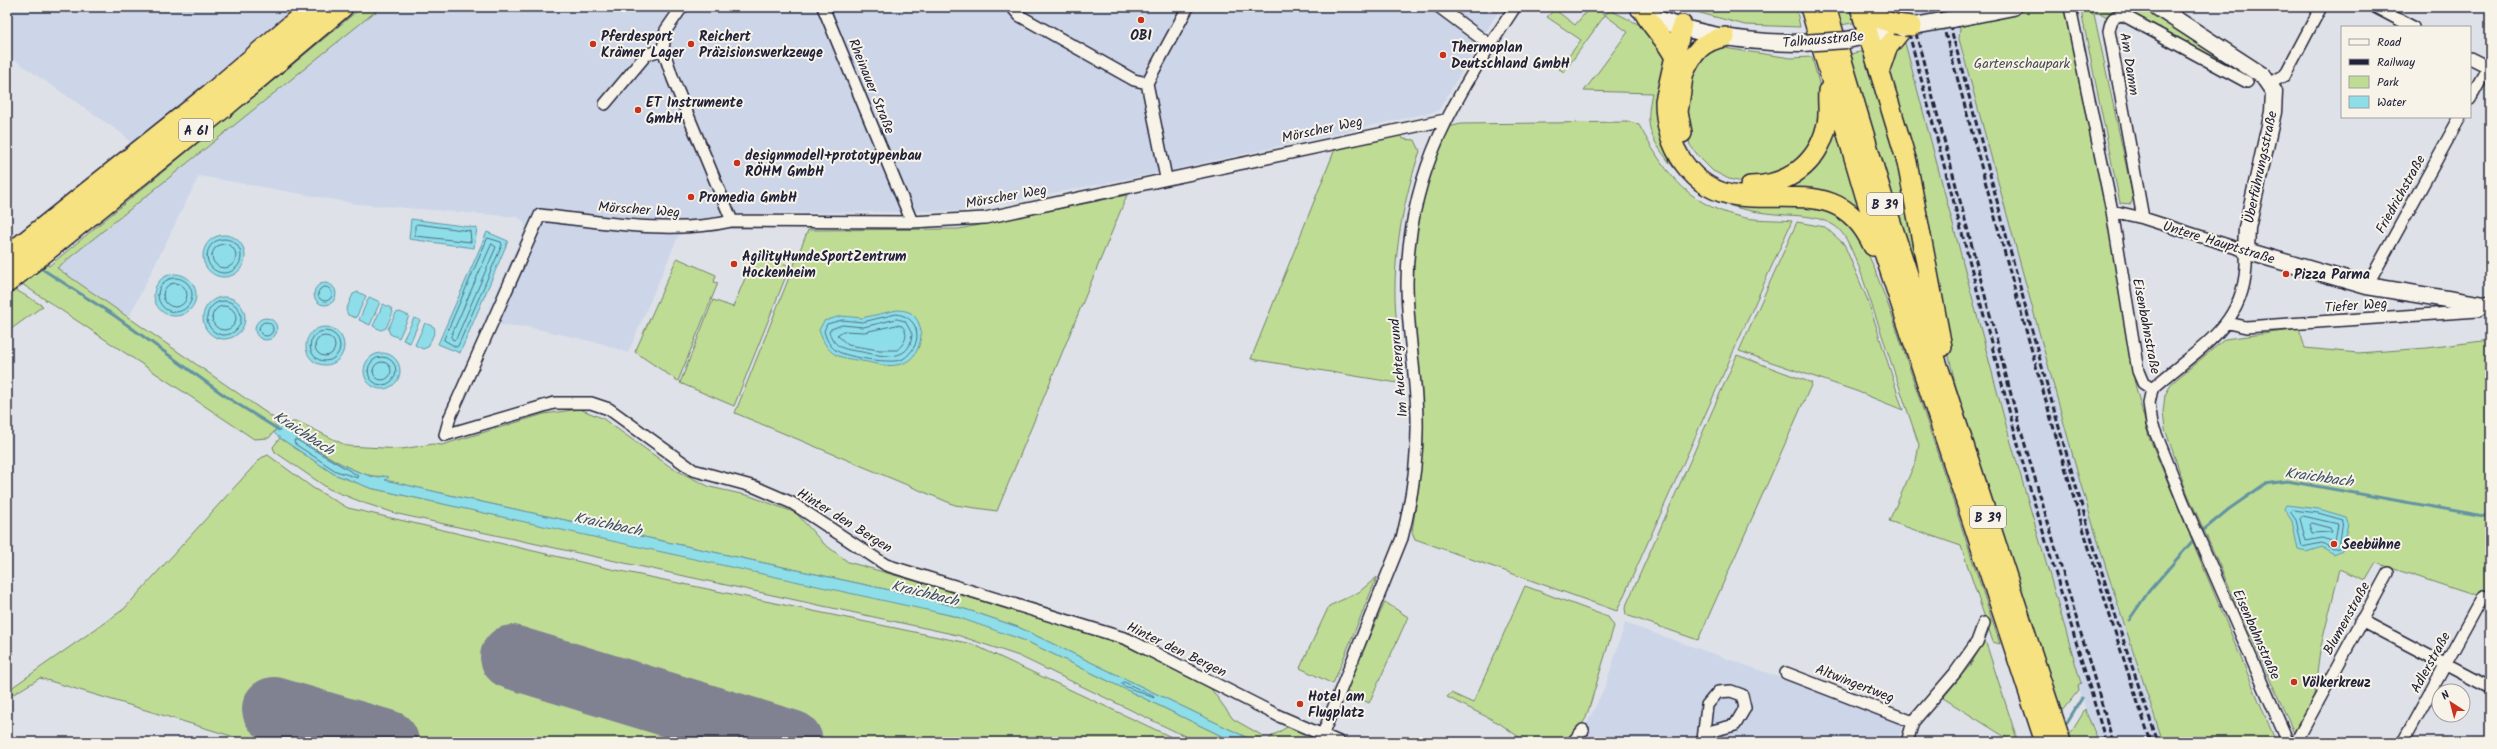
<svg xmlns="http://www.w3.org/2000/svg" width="2497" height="749" font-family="Kalam,sans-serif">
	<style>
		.built { fill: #cdd6e8 }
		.green { fill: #bfdc94; stroke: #707f68 }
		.water { fill: #8edee9; stroke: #6393a3 }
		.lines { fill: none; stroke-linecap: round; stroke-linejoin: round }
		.shore { stroke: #4d6d81; stroke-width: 1 }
		.stream { stroke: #6393a3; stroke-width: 3 }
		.runway { stroke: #808292; stroke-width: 64 }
		.minor-casing { stroke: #22223b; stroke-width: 14 }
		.secondary-casing { stroke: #22223b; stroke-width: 19 }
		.trunk-casing { stroke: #22223b; stroke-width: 22 }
		.motorway-casing { stroke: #22223b; stroke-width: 24 }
		.minor { stroke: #f7f3e8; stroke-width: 11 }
		.secondary { stroke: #f7f3e8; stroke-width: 16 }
		.trunk { stroke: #f7e281; stroke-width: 19 }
		.motorway { stroke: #f7e281; stroke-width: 21 }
		.rail { stroke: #22223b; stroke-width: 3; stroke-dasharray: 6 3; stroke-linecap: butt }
		.secondary-bridge-casing { stroke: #22223b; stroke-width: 19; stroke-linecap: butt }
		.trunk-bridge-casing { stroke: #22223b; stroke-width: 22; stroke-linecap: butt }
		.secondary-bridge { stroke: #f7f3e8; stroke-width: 16 }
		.trunk-bridge { stroke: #f7e281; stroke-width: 19 }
		.poi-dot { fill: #c8321e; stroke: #f7f3e8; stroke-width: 1.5 }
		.labels { text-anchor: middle; stroke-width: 4; stroke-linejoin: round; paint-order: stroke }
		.shield { fill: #f7f3e8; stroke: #62616f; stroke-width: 1 }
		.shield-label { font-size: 13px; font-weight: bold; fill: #22223b }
		.poi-label { font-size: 14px; font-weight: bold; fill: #22223b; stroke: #f7f3e8; text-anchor: start }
		.street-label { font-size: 14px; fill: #22223b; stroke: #f7f3e8 }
		.park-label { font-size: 14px; fill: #495051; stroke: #f7f3e8 }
		.water-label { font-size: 15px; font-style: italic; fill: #3d5166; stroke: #f7f3e8 }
	</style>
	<rect width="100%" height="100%" fill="#dee2e8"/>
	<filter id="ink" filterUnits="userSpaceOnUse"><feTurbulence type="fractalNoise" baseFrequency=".025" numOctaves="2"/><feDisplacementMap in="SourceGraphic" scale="8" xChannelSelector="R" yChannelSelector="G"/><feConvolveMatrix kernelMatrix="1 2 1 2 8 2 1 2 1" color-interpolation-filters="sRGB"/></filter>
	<g filter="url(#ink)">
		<path class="built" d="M7,7h1494l-63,104 -280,62 -197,38 -240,3 -43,23 -50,116 -25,-9 -75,-17 -30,-2 -14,-4 41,-93 -1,-6 -6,-5 -161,-13 -158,-28 -70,141 -72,-49 105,-85 -38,-48 -117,-80z
			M1896,7h58l6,22 -1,10 121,443 27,89 56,171h-64l-5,-16 -3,1 -13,-42 3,-3 -90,-312z
			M1625,623l280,98 -9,21h-321l8,-10 23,-48z"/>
		<path class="green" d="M362,7h19l-324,261 224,155 -12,15 -15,1 -247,-165v-36l42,28z
			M1557,7l2,3 -1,2 17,13 11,-13 -6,-5h14l11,8 5,-5 40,20 13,20 2,12 -5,22 37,101 125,20 33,21 18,39 21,56 106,323 -7,-2 -32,-96 -72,-25 27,-60 3,-16 -60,-178c-6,-12 -12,-33 -24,-41 -16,-10 -31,-10 -49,-11 -50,-4 -85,-12 -117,-53 -20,-26 -24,-37 -17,-69l-68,-2 44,-59 -23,-17 -41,57 -5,-3 22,-29 -34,-23z
			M1678,7h118l4,20 -55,-2z
			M1836,7h19l-2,16 -13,2z
			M1954,7h112l72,364 -4,9 15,57 127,305h-113l-56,-171 -27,-89 -121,-443 1,-10z
			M2082,7l5,2 2,4 5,1 39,184 -2,6 -11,-1 -38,-187z
			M2086,7h71l84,57 -1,15 -117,-64 -11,5 -10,-6 -13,-2z
			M1683,43l1,1c-5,28 -15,58 -8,87 14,59 94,80 135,35 11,-12 17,-27 21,-43h2l30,96c-6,-1 -15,-12 -21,-16 -10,-5 -21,-8 -32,-9 -25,-5 -51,4 -75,-2 -74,-17 -72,-91 -53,-149z
			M1905,43l101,382 75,258 -3,2 1,5 -18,22 -106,-328 -68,-315c4,-10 7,-21 18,-26z
			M1710,46l81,12 21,-1 9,34 1,37 -22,38 -54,17 -17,-4 -16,-8 -13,-13 -10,-13 -7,-28 12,-56z
			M1866,51l38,122 24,135 -79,-254z
			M1630,122l9,3c24,44 46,78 98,91 17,5 37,3 55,5l-175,390 -202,-72 -3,-7c5,-35 11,-70 11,-105 -1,-58 -14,-114 -10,-172 3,-45 19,-86 35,-128l13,-3z
			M1402,134l1,5 12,1 5,11c-16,47 -26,98 -25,147 1,29 6,58 9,86l-153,-25 84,-210z
			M1127,195l-130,316 -42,-6 -220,-92 73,-183 151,-1z
			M1797,222l28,5 19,17 24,57 35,109 -47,-19 -117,-40z
			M756,252l34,14 -56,140 -54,-23 33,-83 20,7z
			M677,258l39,17 -2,7 4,1 -40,98 -43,-29z
			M16,290l27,16 -36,26v-35z
			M2299,329l6,19 53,5 69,-5 63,-8v255l-20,-1 -94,-31 -10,17 -26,-11 -20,81 -6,45 -20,38 -108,-243 -21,-61 -2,-17 2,-17 7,-12 53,-44z
			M1737,355l75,28 -114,257 -72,-25 -1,-7z
			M580,409l22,9 70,50 38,19 40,9 46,17 27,30 25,19 184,52 89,30 88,42 24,33 30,17 -3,6h-4l-238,-115 -50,-17 -60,-16 -454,-98 -70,-16v-4c-26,5 -75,-33 -98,-47l6,-7h7l48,24 55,3 31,-5 9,1 102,-31z
			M280,438l54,36 36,14 537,116 69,18 50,19 208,101h-37l-178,-86 -62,-21 -559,-121 -34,-11 -35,-14 -54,-37 -2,-5z
			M268,455l45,33 35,20 263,61 361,75 210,98h-931l-211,-64 -33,20v-7l117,-82 137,-151z
			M1377,577l-44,107 -33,-16 29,-62 30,-14z
			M1525,586l83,31 6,9 -28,92 -16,24h-44l-27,-19 -52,-26 4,-4 22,10z
			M1385,602l23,15 -39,86 -24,-12z
			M1985,640l33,102h-5l-70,-44 28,-34z
			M2085,710l14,32h-28l-2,-6z
			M1289,726l41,16h-62l4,-6z"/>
		<path class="water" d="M411,219l66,9 -3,20 -65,-9z
			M487,232l21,9 -48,112 -22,-9z
			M203 256a21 21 0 1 1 42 0a21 21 0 1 1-42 0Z
			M154 295a21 21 0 1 1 42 0a21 21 0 1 1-42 0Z
			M314 294a11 11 0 1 1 22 0a11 11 0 1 1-22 0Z
			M358,292l8,4 -10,22 -8,-3 -2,-5 7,-16z
			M203 318a21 21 0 1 1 42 0a21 21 0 1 1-42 0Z
			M369,297l11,5 -10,23 -11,-5z
			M383,304l8,4 2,4 -7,16 -5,2 -8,-4z
			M897,310c4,0 9,1 12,2 20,11 13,47 -8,52 -14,4 -26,-1 -39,-3 -24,-4 -34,-4 -43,-31l5,-9 17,-5 21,2z
			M400,312l9,4 -10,22 -9,-4 -2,-5 8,-16z
			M255 329a11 11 0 1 1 22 0a11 11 0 1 1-22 0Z
			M414,318l6,2 -10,23 -7,-3z
			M425,323l9,4 1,4 -7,16 -5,2 -8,-4z
			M306 346a19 19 0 1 1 38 0a19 19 0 1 1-38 0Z
			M364 371a18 18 0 1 1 36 0a18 18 0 1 1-36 0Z
			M279,424c28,20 61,44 95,53 5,1 9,-2 15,0l-4,3 69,16 454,98 60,16 50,17 238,115h-22l-208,-101 -72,-25 -584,-128 -36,-14 -54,-36 -6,-5z
			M2286,505l33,4 27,8 2,6 -6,27 -8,4 -12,-7 -16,5 -8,-2 -6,-29 -8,-12z"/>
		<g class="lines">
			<path class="shore" d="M417,224l53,7 1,11 -56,-6v-10z
				M488,238l13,4 1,3 -44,101 -2,1 -12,-7z
				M207 256a17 17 0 1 1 34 0a17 17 0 1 1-34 0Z
				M212 256a12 12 0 1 1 24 0a12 12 0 1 1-24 0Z
				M492,244l4,3 -40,92 -3,1 -2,-3z
				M158 295a17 17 0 1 1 34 0a17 17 0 1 1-34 0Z
				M163 295a12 12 0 1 1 24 0a12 12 0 1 1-24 0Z
				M318 294a7 7 0 1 1 14 0a7 7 0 1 1-14 0Z
				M207 318a17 17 0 1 1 34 0a17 17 0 1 1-34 0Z
				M212 318a12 12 0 1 1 24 0a12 12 0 1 1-24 0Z
				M897,314c25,4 26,32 6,45 -9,6 -57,-2 -66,-8 -7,-4 -11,-12 -13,-20l3,-7 15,-4 20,2z
				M897,319l8,2 7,13c-1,27 -26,23 -45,19 -17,-4 -31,-1 -38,-21l2,-3 11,-4 21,2z
				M259 329a7 7 0 1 1 14 0a7 7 0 1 1-14 0Z
				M897,325l5,1c8,9 2,18 -5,24h-18l-31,-5 -11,-10 6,-4 21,1z
				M310 346a15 15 0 1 1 30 0a15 15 0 1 1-30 0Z
				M315 346a10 10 0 1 1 20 0a10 10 0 1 1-20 0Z
				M368 371a14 14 0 1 1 28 0a14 14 0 1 1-28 0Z
				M373 371a9 9 0 1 1 18 0a9 9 0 1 1-18 0Z
				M297,440l60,35 1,3 -22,-7 -41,-27 -1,-3z
				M2293,510l25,3 25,7 -4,28 -6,1 -11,-6 -20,4 -6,-27 -5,-7z
				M2303,516l35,8 -3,18 -13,-4 -16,3 -6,-22z
				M2311,523l19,5 1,4 -19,1 -3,-8z
				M1124,682l29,14 1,2 -32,-13v-2z"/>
			<path class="stream" d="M39,267l76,49 113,82 51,32
				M2200,533l29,-24 36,-25 22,-3 203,36
				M2129,620l20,-29 47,-54
				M2064,727l18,-29"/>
			<path class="runway" d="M512,657l279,85
				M274,709l113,33"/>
			<g class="minor-casing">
				<path id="minor" d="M823,7l89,215
					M1012,7l8,9 114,64 13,3
					M1439,7l51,38
					M2070,7l42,204 26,160 5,12 9,6
					M2375,7l38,20
					M663,49l10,30 59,142
					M2470,58l20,10
					M2269,84l16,-9 36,-68
					M2470,99l18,-32
					M605,104l41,-49 17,-6 3,-19 16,-23
					M1166,178l-19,-95 41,-76
					M2112,211l31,7 103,33c4,74 -45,94 -94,138
					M2143,218l-34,-187c2,-10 3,-15 14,-16l124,67
					M2367,286l93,-169
					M2228,323l18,4 232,-16 6,-6
					M2152,389l-3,14 3,21 32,80 104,238
					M445,435l5,-18 90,-202c63,7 130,20 192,6l180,1 73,-4 460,-98
					M445,435l109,-32h37l18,6 84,61 62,17 37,16 94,62 241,74 152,77 60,26
					M2361,620l129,68
					M1786,673l127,49
					M1322,736l80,-198c10,-39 16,-79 15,-120 -1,-45 -10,-90 -10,-135 1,-113 48,-185 108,-276
					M1703,740l9,-9 23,-6 10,-17 -3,-13 -11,-4 -13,1 -11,13 -4,35v2
					M1573,742l10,-12
					M1907,742l6,-20 42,-49 22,-31 7,-19
					M2296,742l92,-169
					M2403,742l80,-146"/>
			</g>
			<g class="secondary-casing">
				<path id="secondary" d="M2157,7l106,69 11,16 -1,20 -26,116 -1,23 121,35 123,20
					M1639,9c43,26 113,34 163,34
					M1958,18l55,-11
					M1847,40l56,-12"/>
			</g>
			<g class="trunk-casing">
				<path id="trunk" d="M1810,7l55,188 180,547
					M1826,7l57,191 178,544
					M1860,7l47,155 35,185
					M1867,7l13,12 15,5
					M1644,12c8,16 22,27 30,44
					M1682,25l-17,76c0,44 25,89 73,95 55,6 105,-15 135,50
					M1880,69l7,-21 16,-20
					M1683,75c9,-21 18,-34 42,-38
					M1682,133l-4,-21 5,-35
					M1750,186c37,0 67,-22 76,-58 4,-12 1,-24 2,-37"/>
			</g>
			<g class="motorway-casing">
				<path id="motorway" d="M7,257l203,-162 103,-88
					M7,282l219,-177 116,-98"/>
			</g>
			<use href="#minor" class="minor"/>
			<use href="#secondary" class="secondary"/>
			<use href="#trunk" class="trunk"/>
			<use href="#motorway" class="motorway"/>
			<path class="rail" d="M1902,7l125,471 79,264
				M1909,7l109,414 95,321
				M1938,7c67,246 131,493 213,735
				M1945,7c67,246 128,495 213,735"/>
			<g class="secondary-bridge-casing">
				<path id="secondary-bridge" d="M1903,28l55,-10
					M1802,43l45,-3"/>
			</g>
			<g class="trunk-bridge-casing">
				<path id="trunk-bridge" d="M1895,24l17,2"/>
			</g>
			<use href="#secondary-bridge" class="secondary-bridge"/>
			<use href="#trunk-bridge" class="trunk-bridge"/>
		</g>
	</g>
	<g class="poi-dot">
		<circle cx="1141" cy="20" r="4"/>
		<circle cx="593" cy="44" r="4"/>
		<circle cx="691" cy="44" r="4"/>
		<circle cx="1443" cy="55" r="4"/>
		<circle cx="638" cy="110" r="4"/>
		<circle cx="737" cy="163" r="4"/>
		<circle cx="691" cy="197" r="4"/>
		<circle cx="734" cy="264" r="4"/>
		<circle cx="2286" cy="274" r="4"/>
		<circle cx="2334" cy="544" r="4"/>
		<circle cx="2294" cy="682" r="4"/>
		<circle cx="1300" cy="704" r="4"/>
	</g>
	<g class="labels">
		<g class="shield">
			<rect x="179" y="119" width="34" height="22" rx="3"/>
			<rect x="1867" y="193" width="36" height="22" rx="3"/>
			<rect x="1970" y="506" width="36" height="22" rx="3"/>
		</g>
		<g class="shield-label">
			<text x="196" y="135">A 61</text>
			<text x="1885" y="209">B 39</text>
			<text x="1988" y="522">B 39</text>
		</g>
		<g class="poi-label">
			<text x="1141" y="40" text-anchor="middle">OBI</text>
			<text x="601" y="41">Pferdesport<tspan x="601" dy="16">Krämer Lager</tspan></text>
			<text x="699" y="41">Reichert<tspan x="699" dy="16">Präzisionswerkzeuge</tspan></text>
			<text x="1451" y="52">Thermoplan<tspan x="1451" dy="16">Deutschland GmbH</tspan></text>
			<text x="646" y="107">ET Instrumente<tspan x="646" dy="16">GmbH</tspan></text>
			<text x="745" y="160">designmodell+prototypenbau<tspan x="745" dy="16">RÖHM GmbH</tspan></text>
			<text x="699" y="202">Promedia GmbH</text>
			<text x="742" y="261">AgilityHundeSportZentrum<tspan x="742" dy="16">Hockenheim</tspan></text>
			<text x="2294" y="279">Pizza Parma</text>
			<text x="2342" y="549">Seebühne</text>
			<text x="2302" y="687">Völkerkreuz</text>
			<text x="1308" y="701">Hotel am<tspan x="1308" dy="16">Flugplatz</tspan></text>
		</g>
		<g class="street-label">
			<text transform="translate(1823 39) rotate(-5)" y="5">Talhausstraße</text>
			<text transform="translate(2130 64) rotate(81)" y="5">Am Damm</text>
			<text transform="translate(872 86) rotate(68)" y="5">Rheinauer Straße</text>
			<text transform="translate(1322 129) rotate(-12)" y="5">Mörscher Weg</text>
			<text transform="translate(2260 167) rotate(-78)" y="5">Überführungsstraße</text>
			<text transform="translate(2400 194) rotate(-61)" y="5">Friedrichstraße</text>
			<text transform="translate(1006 196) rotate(-10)" y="5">Mörscher Weg</text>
			<text transform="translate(639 209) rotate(4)" y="5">Mörscher Weg</text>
			<text transform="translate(2219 242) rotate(17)" y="5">Untere Hauptstraße</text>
			<text transform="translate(2356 305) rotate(-4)" y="5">Tiefer Weg</text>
			<text transform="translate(2147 326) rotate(79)" y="5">Eisenbahnstraße</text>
			<text transform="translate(1398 368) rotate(-95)" y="5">Im Auchtergrund</text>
			<text transform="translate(845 520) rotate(32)" y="5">Hinter den Bergen</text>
			<text transform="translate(2346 618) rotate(-61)" y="5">Blumenstraße</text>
			<text transform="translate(2257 634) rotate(66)" y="5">Eisenbahnstraße</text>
			<text transform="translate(1177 649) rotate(26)" y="5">Hinter den Bergen</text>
			<text transform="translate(2430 662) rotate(-61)" y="5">Adlerstraße</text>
			<text transform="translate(1855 683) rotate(21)" y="5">Altwingertweg</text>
		</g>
		<g class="park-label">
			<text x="2022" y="68">Gartenschaupark</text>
		</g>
		<g class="water-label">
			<text transform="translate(304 433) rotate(33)" y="5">Kraichbach</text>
			<text transform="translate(2319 477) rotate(8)" y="5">Kraichbach</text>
			<text transform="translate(608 524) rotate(12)" y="5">Kraichbach</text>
			<text transform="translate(925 593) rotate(14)" y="5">Kraichbach</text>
		</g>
	</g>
	<rect width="2497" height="749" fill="none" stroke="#f7f3e8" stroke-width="24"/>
	<rect x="12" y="12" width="2473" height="725" fill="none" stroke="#22223b" stroke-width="1.5" filter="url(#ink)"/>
	<rect x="2341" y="26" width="130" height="92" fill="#f7f3e8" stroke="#a29fa3"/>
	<rect x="2349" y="39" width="20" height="6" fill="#f7f3e8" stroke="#a29fa3"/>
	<text x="2377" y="46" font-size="12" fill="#22223b">Road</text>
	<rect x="2349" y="59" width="20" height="6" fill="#22223b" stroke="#a29fa3"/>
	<text x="2377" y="66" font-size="12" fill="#22223b">Railway</text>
	<rect x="2349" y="76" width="20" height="12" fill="#bfdc94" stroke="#a29fa3"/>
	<text x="2377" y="86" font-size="12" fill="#22223b">Park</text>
	<rect x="2349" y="96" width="20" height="12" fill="#8edee9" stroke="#a29fa3"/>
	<text x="2377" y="106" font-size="12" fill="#22223b">Water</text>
	<g transform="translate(2451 703) rotate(324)"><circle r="19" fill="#f7f3e8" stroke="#a29fa3"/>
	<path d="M0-3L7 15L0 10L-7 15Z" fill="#c8321e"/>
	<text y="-6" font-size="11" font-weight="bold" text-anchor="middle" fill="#22223b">N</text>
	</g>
</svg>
